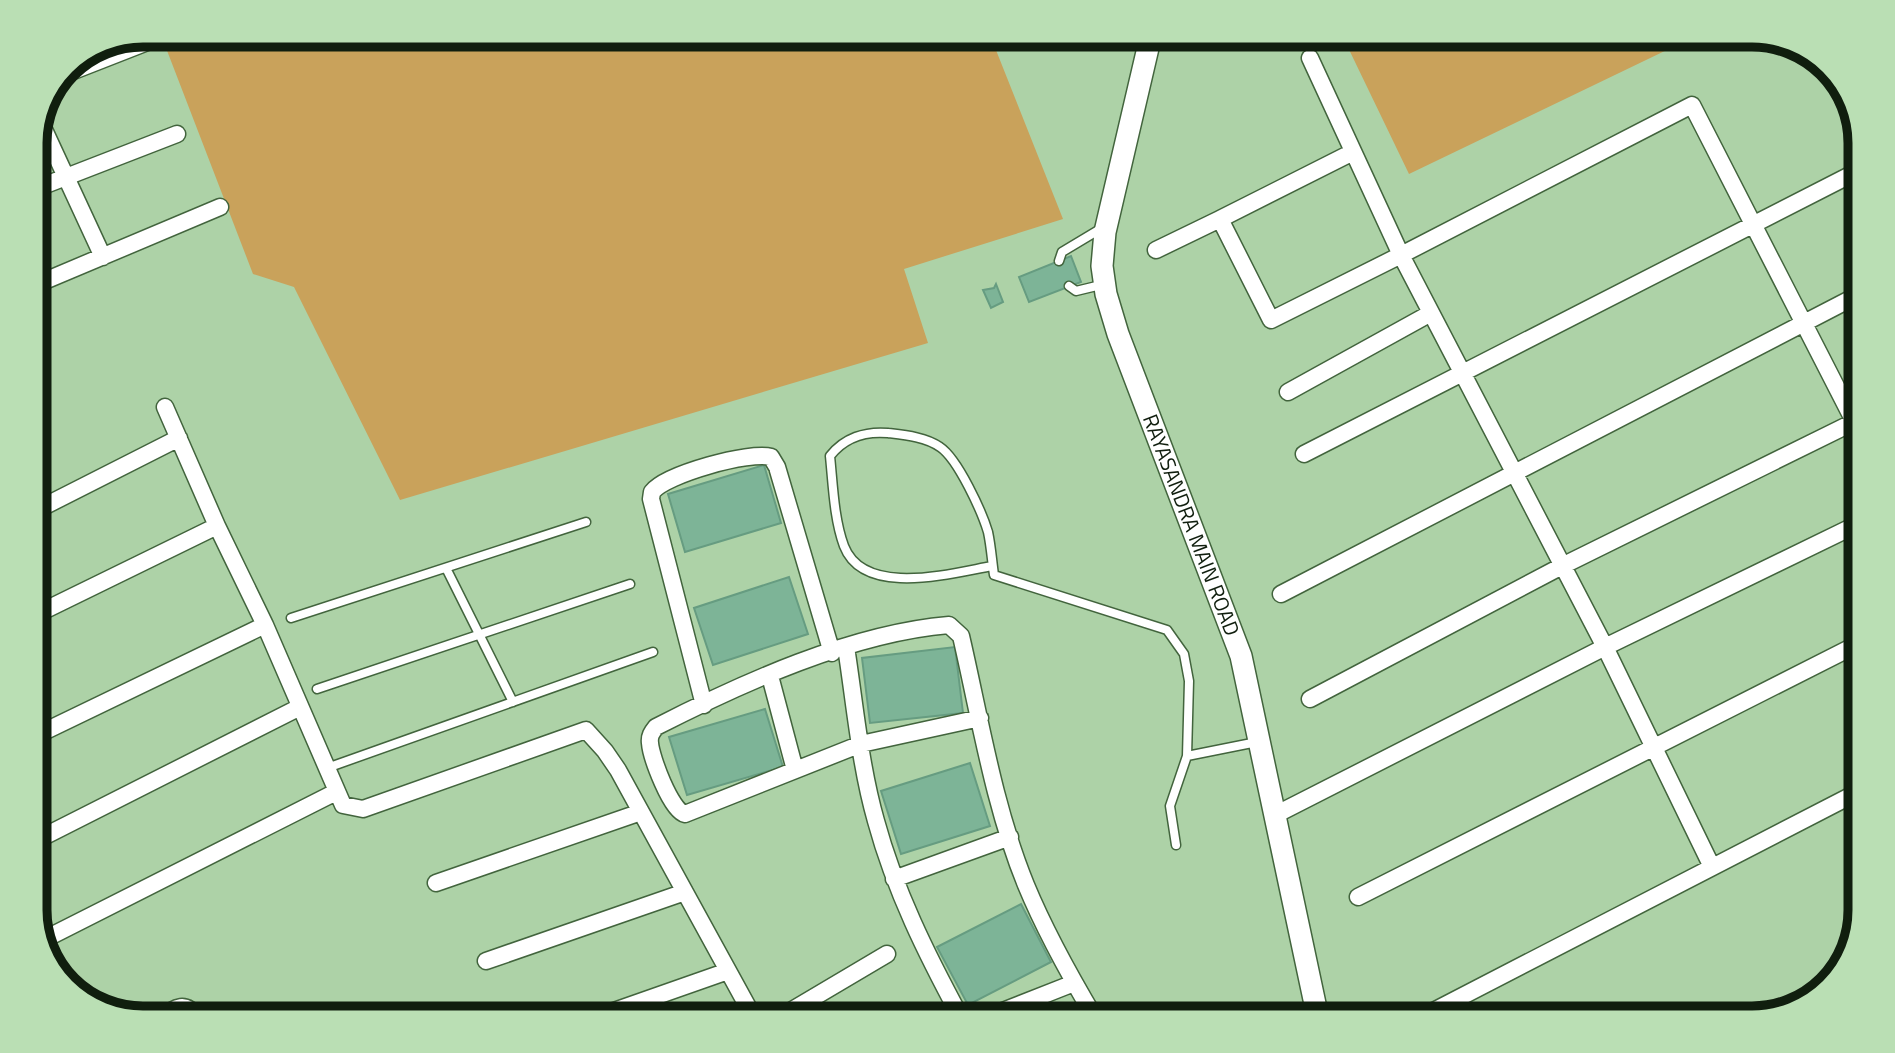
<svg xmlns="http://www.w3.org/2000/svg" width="1895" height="1053" font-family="'Titillium Web',sans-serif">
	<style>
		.green { fill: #c9a25b }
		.building { fill: #7db497; stroke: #669c81; stroke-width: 2 }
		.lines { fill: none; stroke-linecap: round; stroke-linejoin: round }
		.service-casing { stroke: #42643d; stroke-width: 11 }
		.minor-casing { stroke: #42643d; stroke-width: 19 }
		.tertiary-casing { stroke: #42643d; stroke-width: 24 }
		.service { stroke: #fff; stroke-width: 8 }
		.minor { stroke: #fff; stroke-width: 16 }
		.tertiary { stroke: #fff; stroke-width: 21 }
		.labels { text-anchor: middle; stroke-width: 5; stroke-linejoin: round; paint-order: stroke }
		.street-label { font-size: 21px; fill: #101e0e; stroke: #badfb4 }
		.rim { fill: none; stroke: #101e0e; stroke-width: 9 }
	</style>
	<rect width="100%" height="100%" fill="#add2a7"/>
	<path class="green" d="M161,35h829l73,184 -159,50 24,74 -528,157 -106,-213 -41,-13z
		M1342,35h356l-289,139z"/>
	<path class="building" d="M1071,256l10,26 -52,20 -10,-25z
		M996,284l7,18 -12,6 -8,-18 11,-2z
		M764,465l17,58 -96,29 -17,-58z
		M789,577l19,57 -95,31 -19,-57z
		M955,647l8,66 -93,10 -8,-65z
		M765,709l18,58 -96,28 -18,-58z
		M970,763l20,63 -89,28 -20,-63z
		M1021,904l30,58 -83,43 -31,-58z"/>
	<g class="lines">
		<g class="service-casing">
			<path id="service" d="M1059,261l3,-9 40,-24
				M1069,286l7,5 29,-7
				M992,566c-40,7 -128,32 -148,-20 -10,-27 -11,-61 -14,-90 14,-18 35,-25 58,-23 17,2 38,4 52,14 18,12 42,65 48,85 3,14 4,29 6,43l173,55 17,24 5,27 -2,75 70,-14
				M446,568l67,134
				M291,618l295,-96
				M317,689l313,-105
				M327,768l326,-116
				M1176,845l-6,-39 17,-50"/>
		</g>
		<g class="minor-casing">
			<path id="minor" d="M63,75l87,-34
				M41,123l62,134
				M35,189l142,-55
				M1220,219l133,-67
				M1156,250l64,-31 51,101 130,-65 -91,-197
				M35,285l185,-78
				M1288,392l143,-79
				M165,407l52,119
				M1304,454l556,-284
				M35,511l144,-73
				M1281,594l579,-300
				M35,615l182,-89 48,99
				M846,647c9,58 14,118 30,174 19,70 51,134 85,197
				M770,676l25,94
				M1310,699l252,-133 298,-147
				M704,705l-53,-206 1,-7c14,-18 98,-41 119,-35l6,10 55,186
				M980,718l-119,26 -176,70c-14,-3 -34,-57 -35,-71 -1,-7 2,-11 6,-16 86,-44 196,-94 293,-102l12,11c19,82 33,171 65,249 19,46 44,91 69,133
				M35,736l230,-111 78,180 20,4 223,-79 19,21 13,19 136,248
				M1275,815l330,-168 255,-124
				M35,841l265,-134
				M1712,867l-107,-220 -204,-392 291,-150 168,328
				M894,879l116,-42
				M436,883l205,-71
				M1358,897l502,-254
				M43,940l293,-148
				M486,961l199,-69
				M77,992l1,-1
				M161,1018c15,-11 24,-18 37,0
				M594,1018l134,-47
				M779,1018l108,-64
				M985,1018l89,-35
				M1420,1018l440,-227"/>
		</g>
		<g class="tertiary-casing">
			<g id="tertiary">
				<path id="s1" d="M1151,35l-46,197 -3,34 4,28 12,40 123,322 77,362"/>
			</g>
		</g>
		<use href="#service" class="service"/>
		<use href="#minor" class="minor"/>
		<use href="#tertiary" class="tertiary"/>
	</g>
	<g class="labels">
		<g class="street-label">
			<text dy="7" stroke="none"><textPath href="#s1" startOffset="511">RAYASANDRA MAIN ROAD</textPath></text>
		</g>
	</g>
	<path d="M0 0H1895V1053H0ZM143 47H1752A96 96 0 0 1 1848 143V910A96 96 0 0 1 1752 1006H143A96 96 0 0 1 47 910V143A96 96 0 0 1 143 47Z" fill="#badfb4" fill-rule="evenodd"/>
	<path class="rim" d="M143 47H1752A96 96 0 0 1 1848 143V910A96 96 0 0 1 1752 1006H143A96 96 0 0 1 47 910V143A96 96 0 0 1 143 47Z"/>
</svg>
